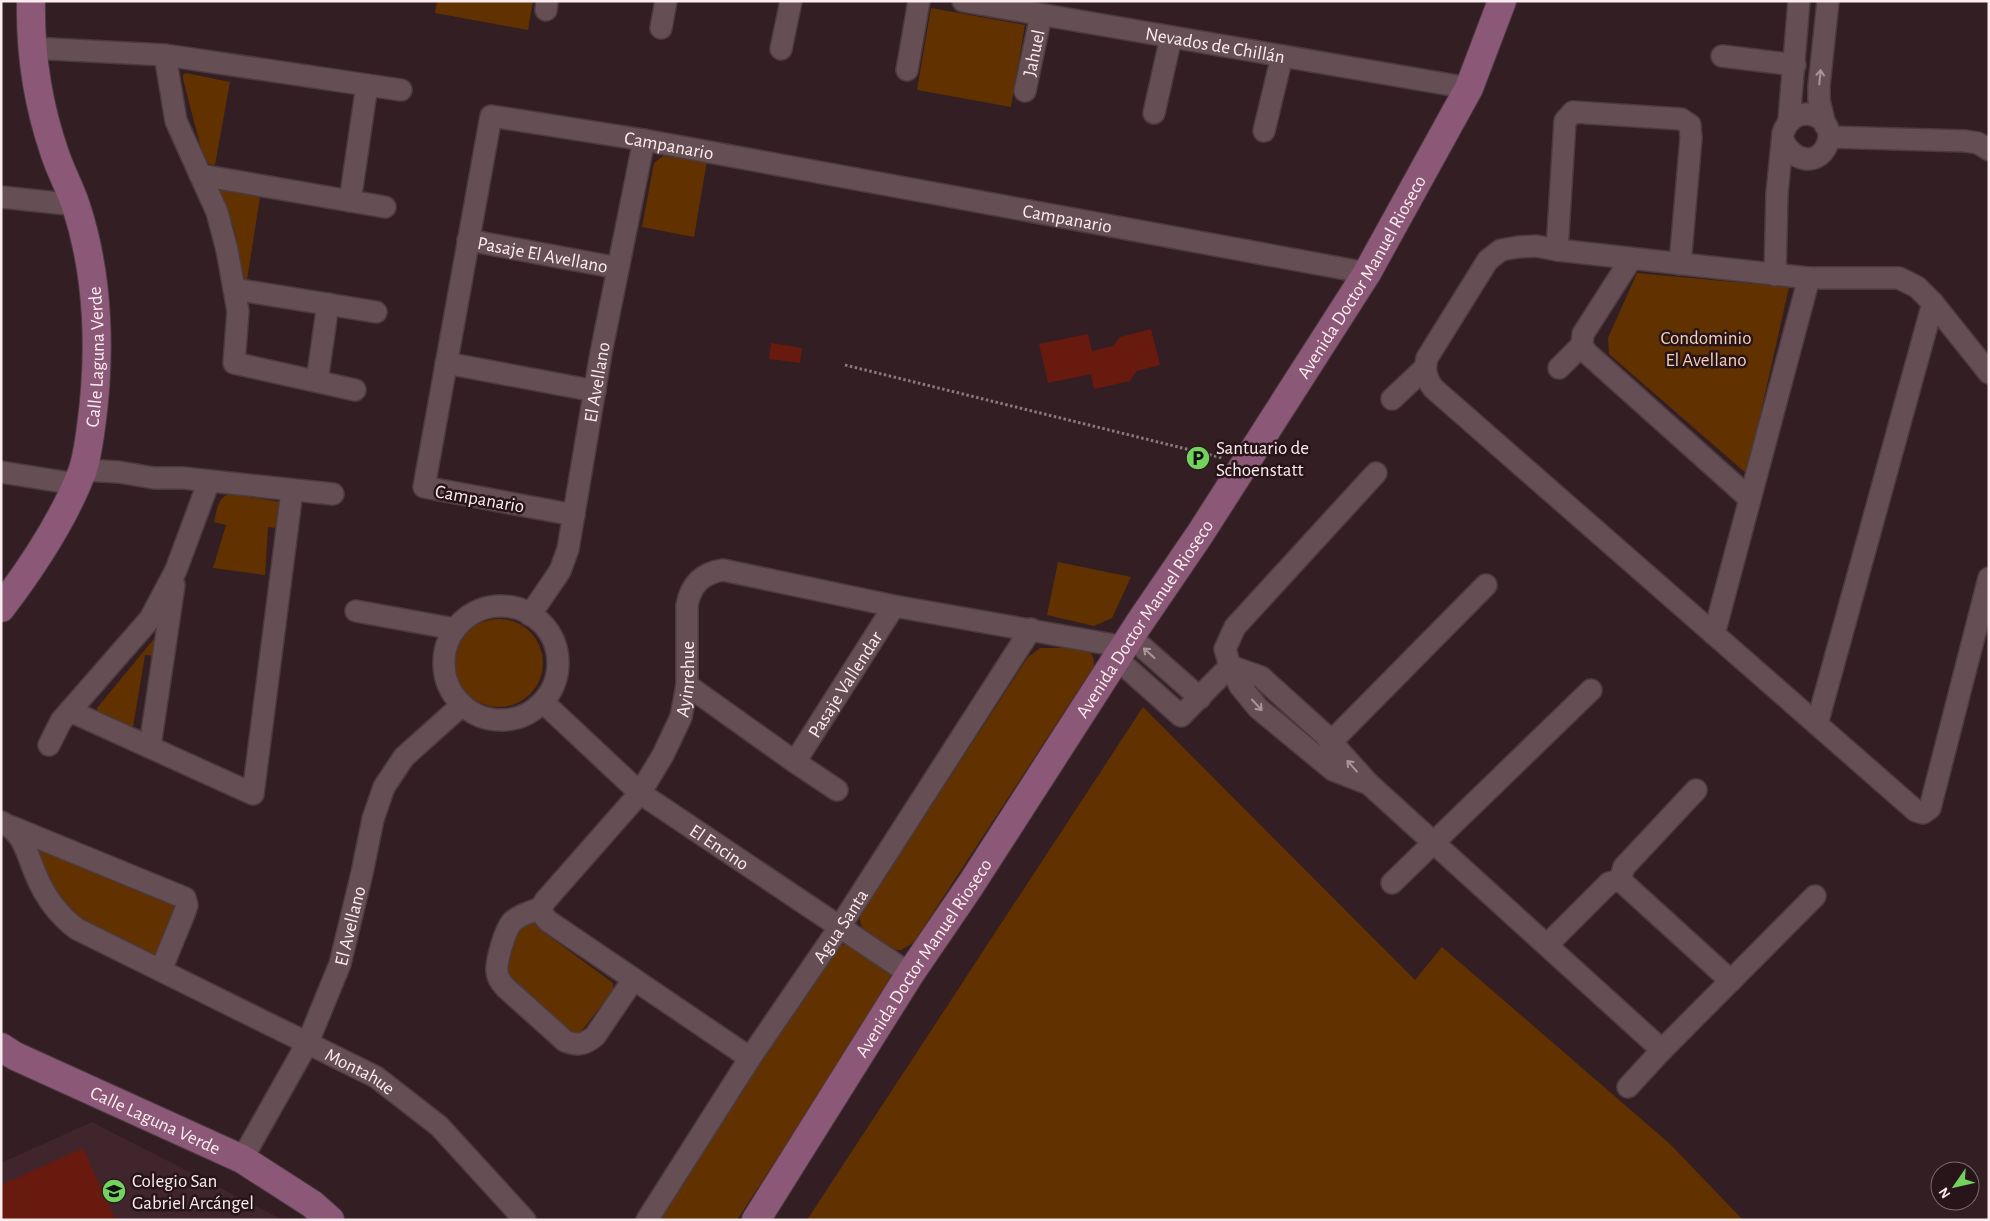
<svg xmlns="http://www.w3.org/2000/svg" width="1990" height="1221" font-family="'Alegreya Sans',sans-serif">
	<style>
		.built { fill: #40252c }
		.green { fill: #613200 }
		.building { fill: #681a0f }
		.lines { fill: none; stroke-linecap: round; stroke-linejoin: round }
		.street-casing { stroke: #4b3a3e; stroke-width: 24 }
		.secondary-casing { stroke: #4b3a3e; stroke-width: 30 }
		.path { stroke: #8b797d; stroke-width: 3; stroke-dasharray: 2.5 2.5; stroke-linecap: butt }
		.street { stroke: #664f54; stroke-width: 21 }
		.secondary { stroke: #8c5877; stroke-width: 28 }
		.oneway { stroke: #a9969a }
		.labels { text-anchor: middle; stroke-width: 5; stroke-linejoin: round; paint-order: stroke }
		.street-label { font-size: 19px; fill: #fbedef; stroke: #28151a }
		.park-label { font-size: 19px; fill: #f6d0b4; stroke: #28151a }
		.poi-label { font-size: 19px; fill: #fbedef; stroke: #28151a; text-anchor: start }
	</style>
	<rect width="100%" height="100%" fill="#321e23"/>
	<path class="built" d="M92,1122l191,98h-282v-57z"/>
	<path class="green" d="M437,1h96l-5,29 -93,-17z
		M931,8l94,17 -14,82 -94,-17z
		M186,73l44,9 -15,83 -6,-1 -6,-8 -20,-77v-4z
		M663,156l44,5 -13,76 -52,-10 12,-64z
		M218,189l43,2 -14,89h-5c-4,-7 -4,-33 -6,-43 -3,-17 -12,-33 -18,-48z
		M1637,273l152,14 -42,187 -138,-120 -1,-16z
		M230,494l51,8 3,27 -16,-2 -3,48 -52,-7 13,-43 -12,-3c3,-11 3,-25 16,-28z
		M1058,562l73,15 -19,41 -18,8 -47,-11z
		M455 663a44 44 0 1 1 88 0a44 44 0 1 1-88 0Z
		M158,634l-1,22 -12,-1 -12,72 11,3 -2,3 -43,-18 -2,-7z
		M1040,648h45c8,5 9,10 9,18l-180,276 -13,8h-5c-14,-8 -38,-15 -36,-34l168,-259z
		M1143,707l272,273 27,-33 228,197 73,76h-936z
		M37,843l143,60 -22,57c-25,-13 -85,-37 -99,-59 -10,-15 -18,-40 -22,-58z
		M535,915l11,19 67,49v7l-32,42 -7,4 -65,-53 -5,-16 9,-34z
		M846,944l43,27 3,5v6l-155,238h-81l181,-271 4,-4z"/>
	<path class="building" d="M1151,329l9,36 -23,6 -7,10 -36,8 -3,-15 -43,9 -9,-39 49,-10 4,17 21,-5 7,-9z
		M771,343l31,5 -2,15 -31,-4z
		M83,1148l33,72h-115v-35z"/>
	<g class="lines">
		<g class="street-casing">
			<g id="street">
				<path id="s1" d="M963,1l506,87"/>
				<path d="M546,10l1,-9"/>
				<path d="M661,28l5,-27"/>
				<path d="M32,48l133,7 236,35"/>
				<path d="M781,49l10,-48"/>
				<path d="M165,55l11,66 41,91 10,38 11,61 -4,52 121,27"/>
				<path d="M1722,56l73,9"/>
				<path d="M907,70l12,-69"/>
				<path id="s2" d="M1025,91l16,-76"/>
				<path d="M1154,113l17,-76"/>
				<path d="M1789,120l10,-119"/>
				<path d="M1825,125l-6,-25v-14l9,-85"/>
				<path d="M1264,131l18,-75"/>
				<path d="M1829,137l136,4 13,2 11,7"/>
				<path d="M200,175l185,32"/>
				<path d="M1,197l75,8"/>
				<path d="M350,201l17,-116"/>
				<path id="s3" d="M468,240l150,28"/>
				<path d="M1557,250l8,-129 8,-9 108,7 9,6 1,13 -11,126"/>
				<path d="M1631,259l-48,75 -1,11 5,8 162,145"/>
				<path d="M1775,275l2,-82 6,-60c12,-35 56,-16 44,12 -10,23 -36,15 -44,-5"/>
				<path d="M234,289l142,23"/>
				<path d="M446,363l149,28"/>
				<path d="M1559,368l23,-23"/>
				<path d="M1989,373l-56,-70 -16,-16 -18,-9h-90l-252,-28 -21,-4 -18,1 -17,3 -13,10 -61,98c-3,12 -1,20 6,30l483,423 7,2 7,-5 59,-230"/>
				<path d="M317,381l11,-77"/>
				<path d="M1392,399l33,-31"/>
				<path d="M83,470l36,2 35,6h29l150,16"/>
				<path d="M1,472l75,12"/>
				<path id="s4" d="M574,515l-150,-28 67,-371 153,24 723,133"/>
				<circle cx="501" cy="663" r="57"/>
				<path d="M356,611l99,18"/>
				<path id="s5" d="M530,615l30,-44 8,-22 33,-196 43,-213"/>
				<path d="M1714,634l95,-356"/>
				<path d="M1131,637l69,61"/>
				<path d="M1117,659l64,57 49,-50"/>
				<path d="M1230,666l31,11 63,57 45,50 -36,-14 -75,-62 -18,-22 -10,-20 -5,-17 10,-22 141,-154"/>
				<path id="s6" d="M687,685l108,77 99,-156"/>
				<path id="s7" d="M543,702l97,91 270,181"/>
				<path d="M70,711l183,83 39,-303"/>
				<path d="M1817,724l116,-421"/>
				<path d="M1331,742l155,-157"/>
				<path d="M49,745l12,-24 89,-102 26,-49 33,-89"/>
				<path d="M150,746l24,-161"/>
				<path d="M795,762l42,28"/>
				<path d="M1369,784l293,266"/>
				<path d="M1696,790l-72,77 -4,13 111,101"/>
				<path id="s8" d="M1,822c24,11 25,31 35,53 9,22 22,40 41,54l299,148 63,49 86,94"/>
				<path d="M12,827l173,71 2,7 -3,9 -23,56"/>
				<path d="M1392,883l199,-193"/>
				<path d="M541,908c-10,4 -22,7 -29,14 -7,8 -16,39 -15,49 0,7 4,12 9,17l59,53c13,5 19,4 30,-5l38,-56"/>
				<path d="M1547,945l62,-62 11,-3"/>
				<path id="s9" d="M750,1058l-202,-137 -5,-6 -2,-7 4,-7 95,-108 23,-38 18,-38 6,-32v-80c4,-20 15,-32 36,-35l171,36 231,41"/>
				<path d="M1628,1087l34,-37 153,-154"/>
				<path id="s10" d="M242,1159l66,-117 32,-78 22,-91 11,-54 11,-32 20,-30 58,-52"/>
				<path id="s11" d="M647,1220l103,-162 89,-130 192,-299"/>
			</g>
		</g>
		<g class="secondary-casing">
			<g id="secondary">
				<path id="s12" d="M1,608c32,-42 62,-87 81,-136 5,-14 7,-30 9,-45 10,-72 8,-151 -15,-221 -6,-18 -15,-34 -21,-52 -17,-49 -25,-101 -24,-153"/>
				<path id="s13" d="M1,1047l14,9 227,103 70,45 18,16"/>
				<path id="s14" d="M756,1220l154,-246 60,-88 168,-261 62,-91 167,-261 102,-185 33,-87"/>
			</g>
		</g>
		<path class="path" d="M845,365l378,93"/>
		<use href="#street" class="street"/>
		<use href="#secondary" class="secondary"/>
	</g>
	<defs><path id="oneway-shaft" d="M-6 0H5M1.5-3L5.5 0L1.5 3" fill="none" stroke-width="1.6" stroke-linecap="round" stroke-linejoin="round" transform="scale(1.25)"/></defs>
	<g class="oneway">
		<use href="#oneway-shaft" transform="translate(1820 77) rotate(-84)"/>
		<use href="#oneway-shaft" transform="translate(1149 653) rotate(-138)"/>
		<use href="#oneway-shaft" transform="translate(1257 705) rotate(47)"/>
		<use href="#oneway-shaft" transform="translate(1352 766) rotate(-132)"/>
	</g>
	<defs>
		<g id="parking-disc" transform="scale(1.25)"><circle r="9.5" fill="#72d25d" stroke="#28151a"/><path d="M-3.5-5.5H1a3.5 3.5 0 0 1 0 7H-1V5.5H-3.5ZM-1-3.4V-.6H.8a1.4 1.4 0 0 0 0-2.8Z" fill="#111"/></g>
		<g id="school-disc" transform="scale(1.25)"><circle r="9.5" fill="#72d25d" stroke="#28151a"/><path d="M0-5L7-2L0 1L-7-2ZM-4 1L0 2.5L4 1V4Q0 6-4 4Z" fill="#111"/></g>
	</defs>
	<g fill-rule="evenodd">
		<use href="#parking-disc" x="1198" y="458"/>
		<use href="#school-disc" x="114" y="1191"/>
	</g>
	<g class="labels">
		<g class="street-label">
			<text dy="7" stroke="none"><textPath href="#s1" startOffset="256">Nevados de Chillán</textPath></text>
			<text dy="7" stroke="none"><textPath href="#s2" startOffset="39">Jahuel</textPath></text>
			<text dy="7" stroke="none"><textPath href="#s4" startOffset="710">Campanario</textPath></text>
			<text dy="7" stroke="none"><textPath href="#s4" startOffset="1115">Campanario</textPath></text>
			<text dy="7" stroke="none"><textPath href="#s3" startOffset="76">Pasaje El Avellano</textPath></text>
			<text dy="7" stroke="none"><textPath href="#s14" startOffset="1121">Avenida Doctor Manuel Rioseco</textPath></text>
			<text dy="7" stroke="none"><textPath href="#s12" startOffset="275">Calle Laguna Verde</textPath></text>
			<text dy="7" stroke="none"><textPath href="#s5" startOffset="246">El Avellano</textPath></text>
			<text transform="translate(480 498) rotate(10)" y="7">Campanario</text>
			<text dy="7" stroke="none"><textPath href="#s14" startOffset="716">Avenida Doctor Manuel Rioseco</textPath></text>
			<text dy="7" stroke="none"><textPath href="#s9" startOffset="536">Ayinrehue</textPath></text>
			<text dy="7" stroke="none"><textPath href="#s6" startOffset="225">Pasaje Vallendar</textPath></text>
			<text dy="7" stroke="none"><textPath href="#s7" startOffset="229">El Encino</textPath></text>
			<text dy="7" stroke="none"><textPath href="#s11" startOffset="352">Agua Santa</textPath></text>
			<text dy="7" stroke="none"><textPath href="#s10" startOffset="258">El Avellano</textPath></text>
			<text dy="7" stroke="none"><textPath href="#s14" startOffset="311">Avenida Doctor Manuel Rioseco</textPath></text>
			<text dy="7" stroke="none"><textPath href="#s8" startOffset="451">Montahue</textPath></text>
			<text dy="7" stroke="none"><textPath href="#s13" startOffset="171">Calle Laguna Verde</textPath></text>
		</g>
		<g class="park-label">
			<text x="1706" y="344">Condominio<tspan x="1706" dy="22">El Avellano</tspan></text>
		</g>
		<g class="poi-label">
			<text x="1216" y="454">Santuario de<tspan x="1216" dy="22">Schoenstatt</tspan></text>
			<text x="132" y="1187">Colegio San<tspan x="132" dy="22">Gabriel Arcángel</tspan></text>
		</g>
	</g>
	<rect width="1990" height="1221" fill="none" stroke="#fbedef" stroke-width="5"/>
	<g transform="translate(1955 1186) rotate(236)"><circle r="24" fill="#28151a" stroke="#7c6b6f"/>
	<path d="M0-4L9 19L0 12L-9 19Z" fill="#72d25d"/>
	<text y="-8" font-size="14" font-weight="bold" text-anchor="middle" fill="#fbedef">N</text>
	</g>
</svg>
